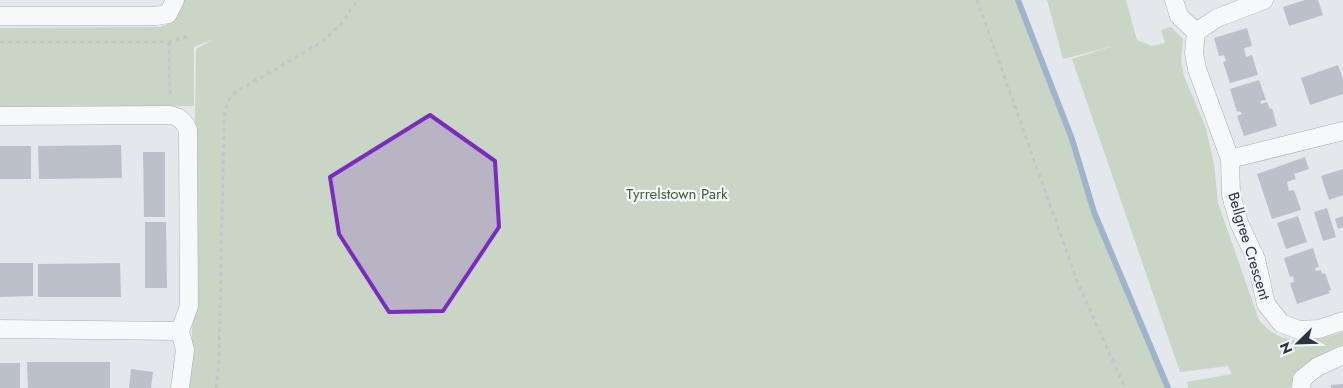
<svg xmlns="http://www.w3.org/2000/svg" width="1343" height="388" font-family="Jost,sans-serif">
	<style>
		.green { fill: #c9d6c5 }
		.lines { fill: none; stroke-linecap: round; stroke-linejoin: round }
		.stream { stroke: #9fb4cc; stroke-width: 6 }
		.building { fill: #bbc0ca }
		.street-casing { stroke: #a9aeb7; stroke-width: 19 }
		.path { stroke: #c2c5cb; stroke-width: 3; stroke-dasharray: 4 4; stroke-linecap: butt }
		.street { stroke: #f7f8fa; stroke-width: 18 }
		.marked { fill: #7b2cbf; fill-opacity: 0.2; stroke: #7b2cbf; stroke-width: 4; stroke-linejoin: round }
		.labels { text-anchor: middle; stroke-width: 4.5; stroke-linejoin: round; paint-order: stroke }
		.park-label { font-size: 15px; fill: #3f6138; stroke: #f4f6f9 }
		.street-label { font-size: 15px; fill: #2b3445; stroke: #f4f6f9 }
	</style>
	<rect width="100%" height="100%" fill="#e4e7ec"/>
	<path class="green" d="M179,0h839l54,139 22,73 74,176h-982l6,-52 4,-287 18,-10 -20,8v59l-194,2v-80l160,-1c15,-5 19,-12 19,-27z
		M1047,0h79l11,40 15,6 13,-3 -4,-13 10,-3 12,12 -2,23 3,14 22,52 8,36 4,39 41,117c24,28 51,23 84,12v18l-22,6 -22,13 -9,19h-102l-1,-6 45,-8 -4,-8 -48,6 -108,-313 41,-13 -50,13z"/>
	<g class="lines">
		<path class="stream" d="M1018,0l54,139 22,73 74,176"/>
	</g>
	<path class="building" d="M1305,0h13l5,15 -34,11 -6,-19z
		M1247,28l5,18 -8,2 2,9 6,-2 6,20 -28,8 -7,-21 3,-1 -2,-6 -5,1 -5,-18z
		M1338,65l5,14v15l-33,11 -9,-27z
		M1259,80l7,20 -6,1 1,3 6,-2 3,7 2,-1 5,18 -33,10 -7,-20 5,-2 -2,-3 -3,1 -7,-23z
		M121,145l1,33 -83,1 -1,-33z
		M0,146h31v33h-31z
		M143,152h22v65h-21z
		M1305,157l4,12 -15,5 2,5 -9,3 2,9 5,-1 7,20 -29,9 -15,-45z
		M1343,169v26l-14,5 -8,-24z
		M1327,208l9,29 -13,4 -9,-29z
		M1298,216l9,26 -21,7 -9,-26z
		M1343,216v11l-5,2 -3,-10z
		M145,222h21l1,66h-22z
		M1313,248l6,19 -4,1 1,3 5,-1 1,4 3,-1 6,17 -3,1 2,2 -33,11 -7,-21 4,-1 -1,-6 -3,1 -6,-19z
		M0,263h33v33l-33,1z
		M120,263l1,34h-83v-33z
		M27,362h83v26h-82z
		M0,363h20v25h-20z
		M131,369l22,3 -2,16h-22z
		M1343,384v4h-12v-3z"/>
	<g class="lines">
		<g class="street-casing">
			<path id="street" d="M1174,0l5,16 17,16
				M1264,0l-47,18 -21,14 -2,21 3,16 33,90 1,36 8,28 17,36 10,45 15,19 18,7 20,-1 24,-8
				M0,16h156l12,-2 7,-14
				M0,116l170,-1c10,2 14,6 18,15l1,176 -9,25 5,19 -5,38
				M1230,159l113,-28
				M0,329l180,2
				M1301,388l1,-9 15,-12 26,-12"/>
		</g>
		<path class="path" d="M977,0l100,281 48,107
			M0,42h169l21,-7
			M169,42l1,55
			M216,388l3,-25 5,-244 3,-17 10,-11 85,-49 20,-19 15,-23"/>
		<use href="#street" class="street"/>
	</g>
	<path class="marked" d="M430,115l65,46 4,66 -56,84 -54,1 -50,-78 -9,-57z"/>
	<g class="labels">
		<g class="park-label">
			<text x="677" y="199">Tyrrelstown Park</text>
		</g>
		<g class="street-label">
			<text transform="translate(1249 246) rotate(73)" y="5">Bellgree Crescent</text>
		</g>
	</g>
	<g transform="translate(1298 343) rotate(247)" stroke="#f4f6f9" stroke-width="4" paint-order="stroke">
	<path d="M0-4L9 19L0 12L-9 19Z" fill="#2b3445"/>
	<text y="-8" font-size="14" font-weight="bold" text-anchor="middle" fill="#2b3445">N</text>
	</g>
</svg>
